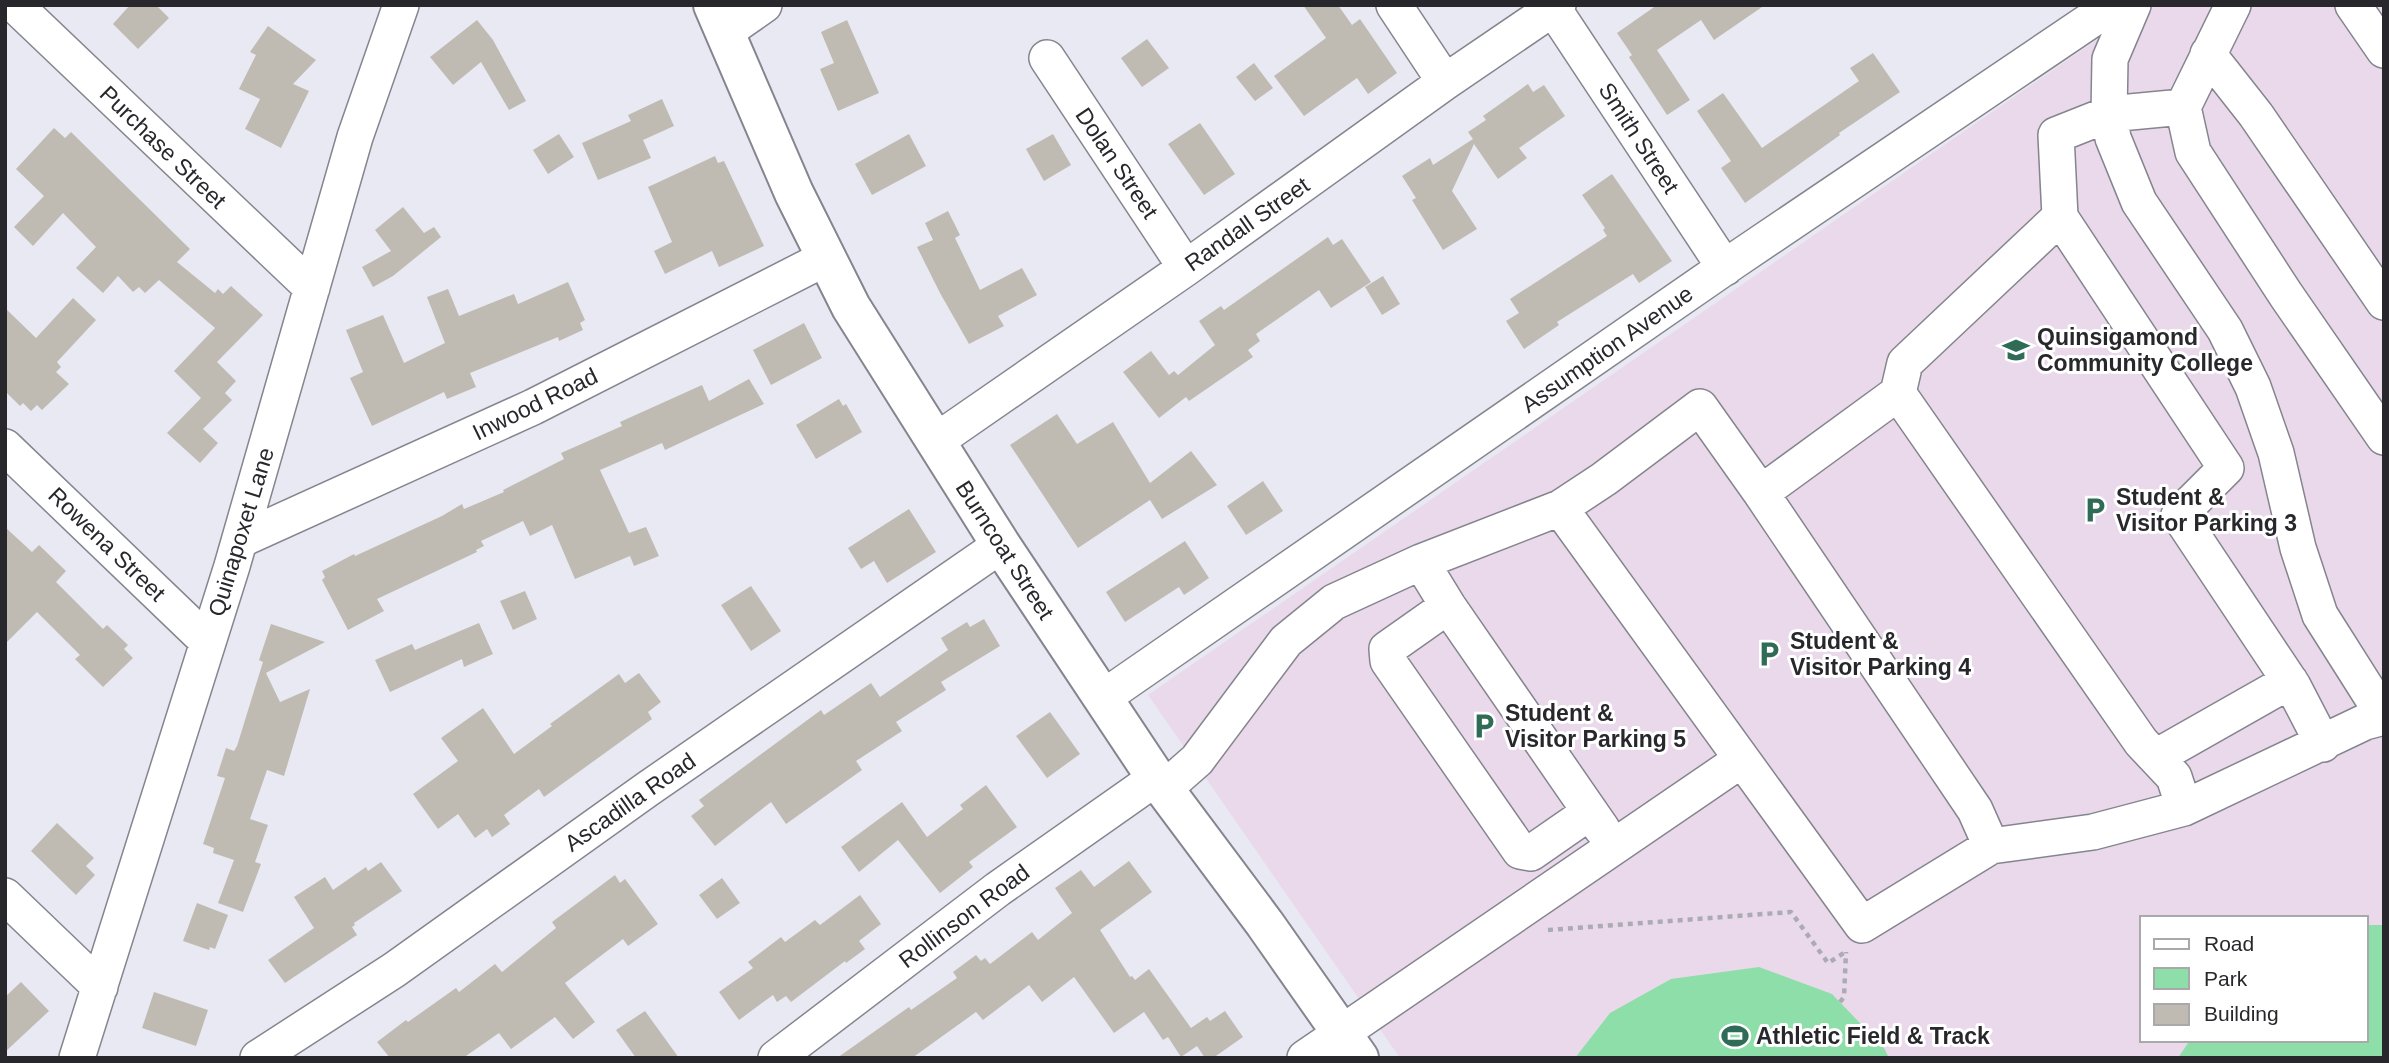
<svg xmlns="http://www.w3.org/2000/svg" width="2389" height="1063" font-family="Arial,sans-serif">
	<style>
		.education { fill: #ead9eb; fill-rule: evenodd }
		.green { fill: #8edeaa }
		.building { fill: #c0bbb2 }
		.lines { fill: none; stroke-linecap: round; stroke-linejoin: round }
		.minor-casing { stroke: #84858e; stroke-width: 38 }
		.major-casing { stroke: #84858e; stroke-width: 42 }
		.path { stroke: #ababb3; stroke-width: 4.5; stroke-dasharray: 5 5; stroke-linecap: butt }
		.minor { stroke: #fff; stroke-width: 35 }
		.major { stroke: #fff; stroke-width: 38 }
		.labels { text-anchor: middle; stroke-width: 6; stroke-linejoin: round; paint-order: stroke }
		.street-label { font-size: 23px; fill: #28282c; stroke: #fff }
		.poi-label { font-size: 23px; font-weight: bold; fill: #28282c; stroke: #fff; text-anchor: start }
	</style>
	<rect width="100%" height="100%" fill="#e8e9f2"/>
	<path class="education" d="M2147,5h237v1053h-984l-252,-363zM2142,918h224v122h-224z"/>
	<path class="green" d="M2366,925h18v133h-206l12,-18h176z
		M1759,967l73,27 52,54 5,10h-314l35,-45 61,-34z"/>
	<path class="building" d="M130,5h26l13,13 -31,31 -25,-25z
		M1303,5h35l14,20 8,-6 37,54 -29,21 -11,-16 -53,38 -30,-40 52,-38z
		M1657,5h108l-51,35 -13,-20 -44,30 33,50 -23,15 -38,-58 3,-2 -15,-22z
		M477,20l16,20 33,61 -17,9 -28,-48 -28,23 -23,-28z
		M847,20l32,73 -41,18 -18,-42 14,-6 -13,-31z
		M268,26l48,34 -23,24 16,7 -28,57 -36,-19 15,-30 -21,-10 17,-34 -6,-3z
		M1147,39l22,29 -27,19 -21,-29z
		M1873,53l27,39 -61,41 1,2 -95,68 -24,-35 10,-7 -34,-50 26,-18 39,55 97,-67 -9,-13z
		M1254,63l19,25 -18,13 -19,-24z
		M1528,84l5,8 11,-7 21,31 -46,32 8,10 -29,21 -24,-35 -22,47 25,38 -34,21 -31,-50 4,-2 -14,-22 28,-18 3,7 40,-26 -5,-7 18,-12 -3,-4z
		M662,99l12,27 -31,14 8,18 -53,22 -16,-37 49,-22 -3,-6z
		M1200,123l35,51 -31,21 -36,-51z
		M54,128l11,10 6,-6 119,117 -13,13 38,31 3,-4 5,5 8,-8 32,29 -46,47 19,19 -11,12 7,7 -29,29 15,14 -18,20 -33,-30 34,-35 -27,-27 41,-43 -56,-48 -14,13 -6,-6 -6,5 -15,-16 -15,17 -27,-25 20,-21 -33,-34 -30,33 -19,-19 30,-31 -28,-27z
		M559,134l15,23 -26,17 -15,-24z
		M909,134l17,32 -54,29 -17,-31z
		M1053,134l18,31 -27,16 -18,-32z
		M715,156l3,7 6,-2 40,85 -45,21 -7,-16 -47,23 -11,-23 18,-9 -24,-55z
		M1612,174l60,87 -33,22 -6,-9 -76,48 2,3 -35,24 -18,-28 13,-8 -9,-14 97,-63 -4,-6 2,-2 -23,-33z
		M403,207l21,26 10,-6 7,10 -48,39 -20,11 -11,-20 29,-16 -16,-21z
		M948,211l12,24 -5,3 25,52 42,-22 15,27 -39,21 6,10 -35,18 -29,-51 -23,-46 16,-7 -8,-17z
		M1328,237l5,8 9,-6 29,43 -40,26 -12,-18 -63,44 4,7 -12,9 5,7 -64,44 -3,-4 -27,21 -36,-46 28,-21 18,24 5,-4 4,4 37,-30 -16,-24 22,-15 3,4z
		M1383,276l17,28 -18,11 -17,-28z
		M568,282l17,38 -5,3 3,7 -24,11 -1,-4 -88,36 6,14 -29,12 -3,-7 -72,34 -22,-48 13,-6 -17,-42 37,-15 21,48 41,-20 -18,-46 21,-8 11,27 55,-22 4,10z
		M73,298l23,22 -39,42 4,5 -5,5 13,12 -27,26 -5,-5 -6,6 -8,-8 -3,3 -15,-15v-83l31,30z
		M804,323l18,35 -51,27 -18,-35z
		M749,379l15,25 -99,46 -3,-7 -62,27 29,63 17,-6 13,29 -25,10 -4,-10 -55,23 -23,-54 -22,11 -7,-15 -42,20 3,5 -8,4 1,2 -100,47 7,12 -36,19 -26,-50 3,-3 -3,-6 32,-17 1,2 87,-40 20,-12 2,5 40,-17 -1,-2 61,-31 -3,-6 61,-27 -2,-4 82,-37 7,16z
		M839,399l4,7 3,-2 16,28 -46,27 -20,-34z
		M1057,414l20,30 36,-22 37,61 41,-32 26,34 -55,34 -12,-19 -72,48 -68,-103z
		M1263,481l20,30 -37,24 -19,-29z
		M909,509l27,43 -49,31 -13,-22 -13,8 -13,-21z
		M5,527l27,25 7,-7 27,26 -10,11 47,47 4,-4 21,20 -4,4 9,9 -30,29 -28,-28 5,-4 -43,-43 -32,32z
		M1185,541l24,37 -25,17 -5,-8 -54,35 -19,-30z
		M751,586l30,45 -30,20 -30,-46z
		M525,591l12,28 -24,11 -13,-29z
		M984,619l16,27 -59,36 5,8 -50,32 6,9 -46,30 6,9 -76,54 -15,-22 -56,44 -24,-30 13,-10 -5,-6 122,-90 3,5 47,-32 9,14 68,-47 -7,-12 26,-16 3,5z
		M479,623l14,31 -29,13 -2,-8 -72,33 -15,-32 37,-16 3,6z
		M271,624l54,18 -59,31 14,29 30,-13 -26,87 -17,-6 -17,49 18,6 -13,37 6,2 -18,48 -25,-9 16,-43 -21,-7 1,-5 -11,-4 22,-66 -8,-2 9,-28 8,3 3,-5 26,-84 -4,-2z
		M639,673l22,29 -13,10 4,7 -108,78 -5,-8 -35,26 6,9 -18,13 -5,-8 -12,9 -17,-24 -20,15 -25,-35 45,-33 -17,-23 42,-30 31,46 38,-28 -2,-2 69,-50 6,9z
		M1050,712l30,42 -33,24 -31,-42z
		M986,785l31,42 -48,35 4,5 -33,26 -42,-53 -39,32 -18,-25 61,-45 25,35 36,-28 -3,-4z
		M57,823l37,35 -8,8 9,9 -19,20 -45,-44z
		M1129,861l23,31 -52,38 30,47 2,-1 3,4 14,-11 42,59 16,-11 3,4 15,-10 18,26 -30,21h-8l-8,-12 -16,11 -13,-20 -5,3 -19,-28 -30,21 -40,-56 -32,25 -13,-17 -46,35 -7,-8 -64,46h-75l72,-51 2,3 46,-32 -4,-6 23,-17 5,6 4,-3 5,6 42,-32 6,8 34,-27 -17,-25 26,-18 13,17z
		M381,862l21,29 -48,32 1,2 -3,2 5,8 -72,48 -17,-23 46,-32 -20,-31 31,-20 8,13 33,-23 2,4z
		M615,875l5,8 5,-4 33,45 -30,22 -5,-7 -58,44 30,39 -22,17 -18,-22 -44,32 -12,-16 -36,25h-73l-13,-16 29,-22 2,2 48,-34 3,4 36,-28 7,8 54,-44 -4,-6z
		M722,878l18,25 -23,16 -18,-24z
		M860,895l21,29 -22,17 6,8 -19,14 -1,-2 -54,41 -5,-6 -9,6 -4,-7 -34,25 -20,-28 34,-24 -5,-6 33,-25 4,5 30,-22 5,5z
		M197,903l31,12 -13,34 -5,-2 -1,3 -26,-9z
		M21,982l28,29 -44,41v-55z
		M154,992l54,18 -12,36 -54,-18z
		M645,1011l34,47h-43l-20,-28z"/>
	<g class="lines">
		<g class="minor-casing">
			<path id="minor" d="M15,5l297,283
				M1394,5l51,77
				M2133,5l-23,54 -1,55 4,24 26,64 86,128 28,57 23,66 22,95 22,67 64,101
				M2233,5l-50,102 -74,7 -53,21 4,82 166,251 -47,47 114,171 30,58
				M2353,5l31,45
				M1553,8l172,260
				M724,33l40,-28
				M2208,54l48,61 128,187
				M1047,58l139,210
				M2183,107l10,45 93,143 98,142
				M1898,393l243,349 33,35 10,31
				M936,441l250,-173 259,-186 113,-77
				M5,447l203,195
				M1761,493l137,-100 7,-30 155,-146
				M1560,508l302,417 129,-79 102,-14 91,-24 181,-86 19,-5
				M240,540l293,-133 293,-149
				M1421,562l27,44 154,223
				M1448,606l-61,43 1,12 132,190 11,2 59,-41
				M1104,697l630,-436 379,-256
				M2156,757l134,-76
				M1164,789l33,-29 89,-119 48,-39 87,-40 139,-54 44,-29 96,-72 61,86 214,317 16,36
				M5,896l95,91
				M77,1058l155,-492 123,-429 46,-132
				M258,1058l136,-88 255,-182 352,-243
				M776,1058l222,-169 158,-111
				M1305,1058l436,-298"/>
		</g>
		<g class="major-casing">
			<path id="major" d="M713,5l81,188 57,114 150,238 155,233 109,146 94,134"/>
		</g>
		<path class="path" d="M1548,930l243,-18 37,51 19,-12
			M1840,1002l4,-5 2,-45"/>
		<use href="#minor" class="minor"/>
		<use href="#major" class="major"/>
	</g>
	<defs>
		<g id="university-bare" transform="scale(2.1)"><path d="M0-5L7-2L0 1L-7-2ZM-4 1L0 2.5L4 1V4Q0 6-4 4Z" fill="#2f6b56" stroke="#fff" stroke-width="2.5" paint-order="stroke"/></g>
		<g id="parking-bare" transform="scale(2.1)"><path d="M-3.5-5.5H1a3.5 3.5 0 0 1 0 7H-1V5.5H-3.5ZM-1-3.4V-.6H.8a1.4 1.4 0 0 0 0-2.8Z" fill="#2f6b56" stroke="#fff" stroke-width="2.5" paint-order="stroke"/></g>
		<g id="stadium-bare" transform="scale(2.1)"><path d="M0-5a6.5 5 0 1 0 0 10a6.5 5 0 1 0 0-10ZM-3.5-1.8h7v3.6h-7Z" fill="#2f6b56" stroke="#fff" stroke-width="2.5" paint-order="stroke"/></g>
	</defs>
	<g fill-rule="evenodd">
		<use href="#university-bare" x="2016" y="350"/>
		<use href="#parking-bare" x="2095" y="510"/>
		<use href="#parking-bare" x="1769" y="654"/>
		<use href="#parking-bare" x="1484" y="726"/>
		<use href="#stadium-bare" x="1735" y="1036"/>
	</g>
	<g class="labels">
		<g class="street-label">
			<text transform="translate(1639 138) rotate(57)" y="8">Smith Street</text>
			<text transform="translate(163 147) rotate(44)" y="8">Purchase Street</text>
			<text transform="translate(1117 163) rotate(56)" y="8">Dolan Street</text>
			<text transform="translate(1247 224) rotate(-35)" y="8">Randall Street</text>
			<text transform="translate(1607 349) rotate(-35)" y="8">Assumption Avenue</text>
			<text transform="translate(535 404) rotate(-26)" y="8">Inwood Road</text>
			<text transform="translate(241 532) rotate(-73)" y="8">Quinapoxet Lane</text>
			<text transform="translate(107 544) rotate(44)" y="8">Rowena Street</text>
			<text transform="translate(1005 550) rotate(57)" y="8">Burncoat Street</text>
			<text transform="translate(630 802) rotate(-35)" y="8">Ascadilla Road</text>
			<text transform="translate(964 916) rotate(-37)" y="8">Rollinson Road</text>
		</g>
		<g class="poi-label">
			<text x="2037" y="345">Quinsigamond<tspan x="2037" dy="26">Community College</tspan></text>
			<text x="2116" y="505">Student &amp;<tspan x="2116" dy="26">Visitor Parking 3</tspan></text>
			<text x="1790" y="649">Student &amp;<tspan x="1790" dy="26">Visitor Parking 4</tspan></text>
			<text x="1505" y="721">Student &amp;<tspan x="1505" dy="26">Visitor Parking 5</tspan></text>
			<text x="1756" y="1044">Athletic Field &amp; Track</text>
		</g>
	</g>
	<rect width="2389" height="1063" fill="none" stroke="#28282c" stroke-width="14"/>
	<rect x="2140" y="916" width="228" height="126" fill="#ffffff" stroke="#a9a9ab" stroke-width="2"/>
	<rect x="2154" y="939" width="35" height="10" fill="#ffffff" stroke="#a9a9ab" stroke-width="2"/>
	<text x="2204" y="951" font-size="21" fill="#28282c">Road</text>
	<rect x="2154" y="968" width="35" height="21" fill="#8edeaa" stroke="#a9a9ab" stroke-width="2"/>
	<text x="2204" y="986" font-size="21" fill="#28282c">Park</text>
	<rect x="2154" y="1004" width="35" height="21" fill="#c0bbb2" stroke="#a9a9ab" stroke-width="2"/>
	<text x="2204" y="1021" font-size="21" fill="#28282c">Building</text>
</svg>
